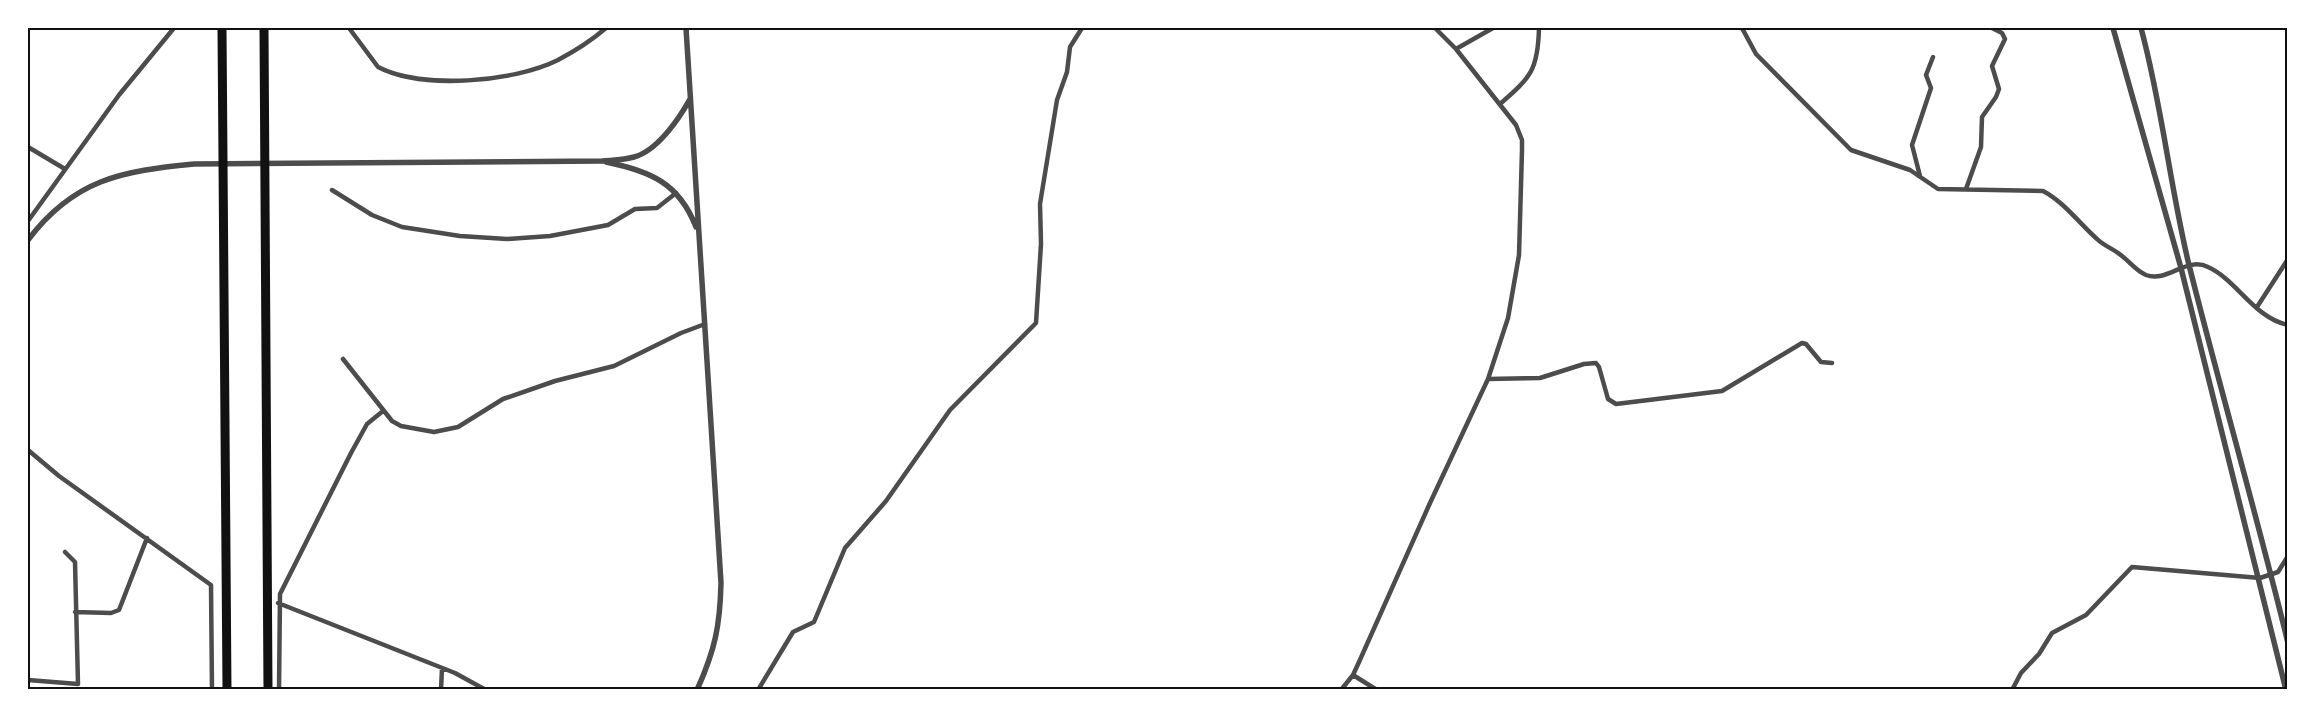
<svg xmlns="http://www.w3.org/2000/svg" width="2315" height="717" font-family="Literata,serif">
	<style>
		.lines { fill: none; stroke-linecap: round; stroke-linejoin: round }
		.minor { stroke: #4c4c4c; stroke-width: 4.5 }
		.tertiary { stroke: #4c4c4c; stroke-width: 5.5 }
		.motorway { stroke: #111; stroke-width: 9 }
		.neatline { fill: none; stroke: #111; stroke-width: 2 }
	</style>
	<rect width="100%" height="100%" fill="#fff"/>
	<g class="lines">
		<path class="minor" d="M349,28l29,39c44,23 136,15 180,-7 17,-9 34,-20 48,-32
			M1742,28l14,26 95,96 59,20 28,19 105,2c21,11 36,32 54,48 7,7 17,10 25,17 8,6 14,15 24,19 22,8 40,-19 62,-8 29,13 46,51 80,58
			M1456,49l37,-21
			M1500,104c31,-27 38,-34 39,-76
			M28,147l37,22
			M1920,176l-8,-31 19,-57 -5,-13 7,-18
			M1966,189l15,-42 1,-30 14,-20 3,-8 -7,-23 13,-27 -3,-6 -10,-5
			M332,190l40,25 30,12 58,9 47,3 43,-3 58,-11 27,-16 22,-1 19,-15
			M28,221l91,-126 55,-67
			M2257,307l31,-48
			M343,359l49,62 9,5 33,6 24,-5 45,-28 52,-18 59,-15 67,-33 24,-9
			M1488,379l52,-1 44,-14 12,-1 3,4 9,32 8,5 106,-13 80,-48 4,1 15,18 11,1
			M28,450l31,26 152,109 1,105
			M278,603l177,70 31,17
			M75,612l36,1 8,-3 28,-72
			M1353,675l24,15
			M28,680l50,4 -3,-122 -10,-10
			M279,690l1,-96 71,-141 16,-29 16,-13
			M441,690l1,-22
			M758,690l35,-58 21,-10 31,-74 41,-47 64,-91 86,-87 5,-79 -1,-40 17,-104 10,-28 3,-25 12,-19
			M1341,690l12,-15 6,-13 71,-159 58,-124 20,-61 11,-63 3,-105v-10l-6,-15 -60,-76 -21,-21
			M2012,690l9,-17 18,-19 13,-21 34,-18 46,-48 128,11 18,-6 10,-16"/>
		<path class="tertiary" d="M686,28l35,555c-1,43 -6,67 -24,107
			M2113,28l68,240 105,422
			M2141,28c21,77 29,159 48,237 32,127 68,251 99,378
			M606,162c44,9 73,21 90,65
			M28,240c46,-61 94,-69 166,-76l408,-3c11,-1 22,-1 32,-4 23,-6 45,-38 56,-58"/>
		<path class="motorway" d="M222,28l5,662
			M264,28l4,662"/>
	</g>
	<rect width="2315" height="717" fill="none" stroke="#ffffff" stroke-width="58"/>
	<rect x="29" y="29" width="2257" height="659" class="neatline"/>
</svg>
